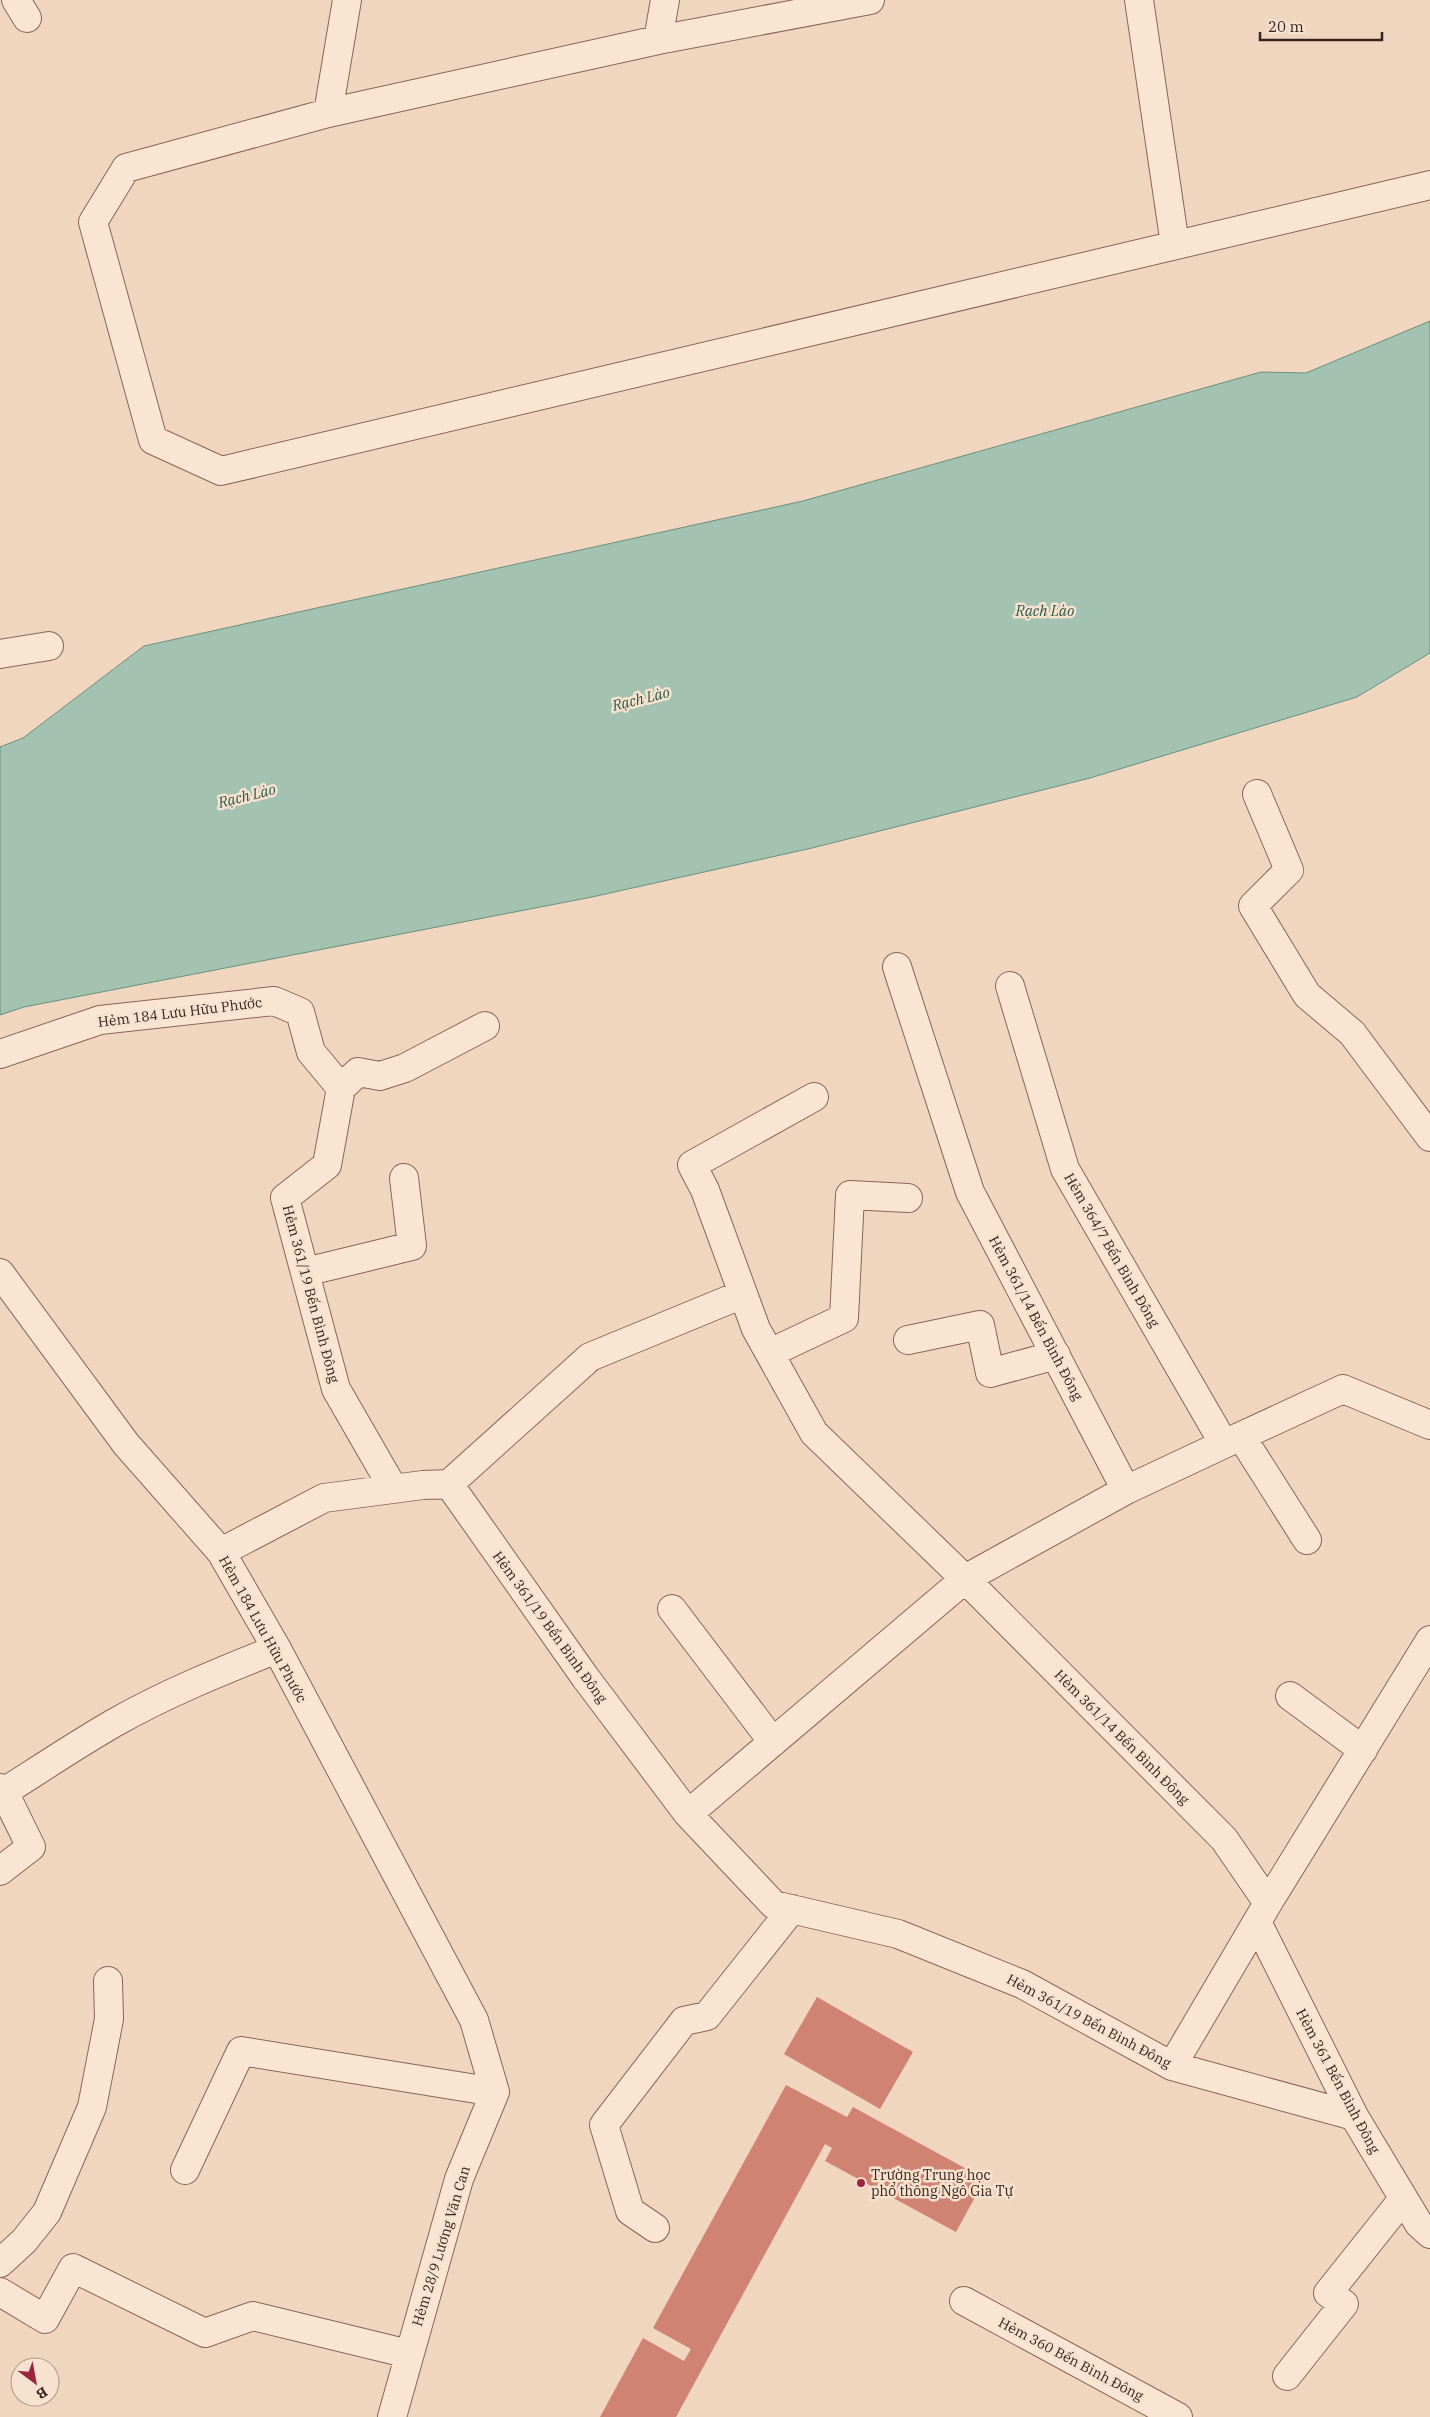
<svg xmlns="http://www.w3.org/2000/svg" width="1430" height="2417" font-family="'IBM Plex Serif',serif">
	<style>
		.water { fill: #a3c2b1; stroke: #69907d }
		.building { fill: #d08373 }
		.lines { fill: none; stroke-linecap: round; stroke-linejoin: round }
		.minor-casing { stroke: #8a6557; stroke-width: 30 }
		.minor { stroke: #fae5d3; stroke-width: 28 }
		.poi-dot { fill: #9c2342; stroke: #f7e2cf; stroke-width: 2 }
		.labels { text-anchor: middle; stroke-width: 5; stroke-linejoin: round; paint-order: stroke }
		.street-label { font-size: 14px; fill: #39231c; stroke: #f7e2cf }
		.poi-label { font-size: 14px; fill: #39231c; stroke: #f7e2cf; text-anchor: start }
		.water-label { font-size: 15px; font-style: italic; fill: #2a594b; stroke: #f7e2cf }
	</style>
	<rect width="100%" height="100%" fill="#f0d6bf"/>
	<path class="water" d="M1430,321v332l-73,44 -267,81 -278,70 -220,49 -568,110 -24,8v-268l23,-9 121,-92 659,-145 458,-129 45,1z"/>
	<path class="building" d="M817,1997l96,55 -33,57 -96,-55z
		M786,2085l61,32 6,-10 132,72 -29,53 -131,-71 7,-13 -7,-4 -149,273h-76l43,-79 41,23 7,-12 -38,-21z"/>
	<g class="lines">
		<g class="minor-casing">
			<path id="minor" d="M16,0l11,18
				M347,0l-19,113 -202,55 -33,54 60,218 68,31 1209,-286
				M1139,0l36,245
				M658,40l7,-40
				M328,113l330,-73 212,-40
				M0,654l49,-8
				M1257,794l32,76 -36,36 54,89 45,38 78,104
				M1010,986l55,183 159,275 119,-55 87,36
				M0,1054l100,-34 174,-19 26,11 11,40 30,36
				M814,1097l-122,68 13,25 51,139 58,104 151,146 259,260 44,64
				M305,1272l107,-26 -8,-68
				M0,1273l126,171 95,108 56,97 197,371 21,72 -36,87 -67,238
				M908,1340l72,-15 10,48 66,-18
				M770,1353l74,-35 6,-123 58,3
				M1241,1436l66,104
				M449,1484l136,193 103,137 86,91 124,29 124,50 150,82 182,50
				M449,1484l141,-127 153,-63
				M393,1488l-57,-99 -51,-191 42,-33 14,-77 17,-16 22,4 25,-8 80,-42
				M1126,1490l98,-46
				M221,1552l103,-54 99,-13 26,-1
				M672,1609l101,133
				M1290,1696l73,54
				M0,1788l4,4c36,-23 72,-47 110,-69 51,-29 107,-52 163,-74
				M688,1814l277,-235 161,-89 -156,-298 -73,-225
				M0,1871l31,-24 -27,-55
				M1257,1922l97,194 65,108 11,10
				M1172,2066l96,-163 162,-263
				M185,2170l56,-119 254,41
				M655,2228l-25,-17 -26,-86 80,-104 23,-5 85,-107
				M0,2263l24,-22 23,-29 45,-105 17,-88 -1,-38
				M0,2292l45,27 28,-51 132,65 48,-17 156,38
				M964,2301l214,116
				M1287,2376l57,-72 -16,-11 75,-94"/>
		</g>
		<use href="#minor" class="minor"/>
	</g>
	<circle class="poi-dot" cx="861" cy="2183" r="5"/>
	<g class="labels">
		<g class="street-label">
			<text transform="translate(180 1012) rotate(-7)" y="5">Hẻm 184 Lưu Hữu Phước</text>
			<text transform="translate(1112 1250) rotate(60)" y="5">Hẻm 364/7 Bến Bình Đông</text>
			<text transform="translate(311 1294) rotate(75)" y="5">Hẻm 361/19 Bến Bình Đông</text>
			<text transform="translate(1036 1318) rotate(62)" y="5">Hẻm 361/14 Bến Bình Đông</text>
			<text transform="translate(550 1627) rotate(54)" y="5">Hẻm 361/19 Bến Bình Đông</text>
			<text transform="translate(263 1629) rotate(61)" y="5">Hẻm 184 Lưu Hữu Phước</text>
			<text transform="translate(1122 1737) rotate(45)" y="5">Hẻm 361/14 Bến Bình Đông</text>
			<text transform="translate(1089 2021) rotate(28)" y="5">Hẻm 361/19 Bến Bình Đông</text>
			<text transform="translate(1338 2081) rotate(62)" y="5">Hẻm 361 Bến Bình Đông</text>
			<text transform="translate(441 2246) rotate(-73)" y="5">Hẻm 28/9 Lương Văn Can</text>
			<text transform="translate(1071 2359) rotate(28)" y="5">Hẻm 360 Bến Bình Đông</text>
		</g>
		<g class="poi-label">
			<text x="871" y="2180">Trường Trung học<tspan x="871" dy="16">phổ thông Ngô Gia Tự</tspan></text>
		</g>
		<g class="water-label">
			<text x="1045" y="616">Rạch Lào</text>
			<text transform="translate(641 699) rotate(-14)" y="5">Rạch Lào</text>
			<text transform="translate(247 796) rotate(-14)" y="5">Rạch Lào</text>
		</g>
	</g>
	<g transform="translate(35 2382) rotate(148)"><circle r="24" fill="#f7e2cf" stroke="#ab9687"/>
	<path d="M0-4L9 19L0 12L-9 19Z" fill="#9c2342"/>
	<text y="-8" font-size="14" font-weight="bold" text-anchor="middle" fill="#39231c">B</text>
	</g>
	<path d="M1260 32v8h122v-8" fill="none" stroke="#39231c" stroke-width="2.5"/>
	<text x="1268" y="32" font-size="15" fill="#39231c" stroke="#f7e2cf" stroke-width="4" paint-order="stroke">20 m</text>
</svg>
